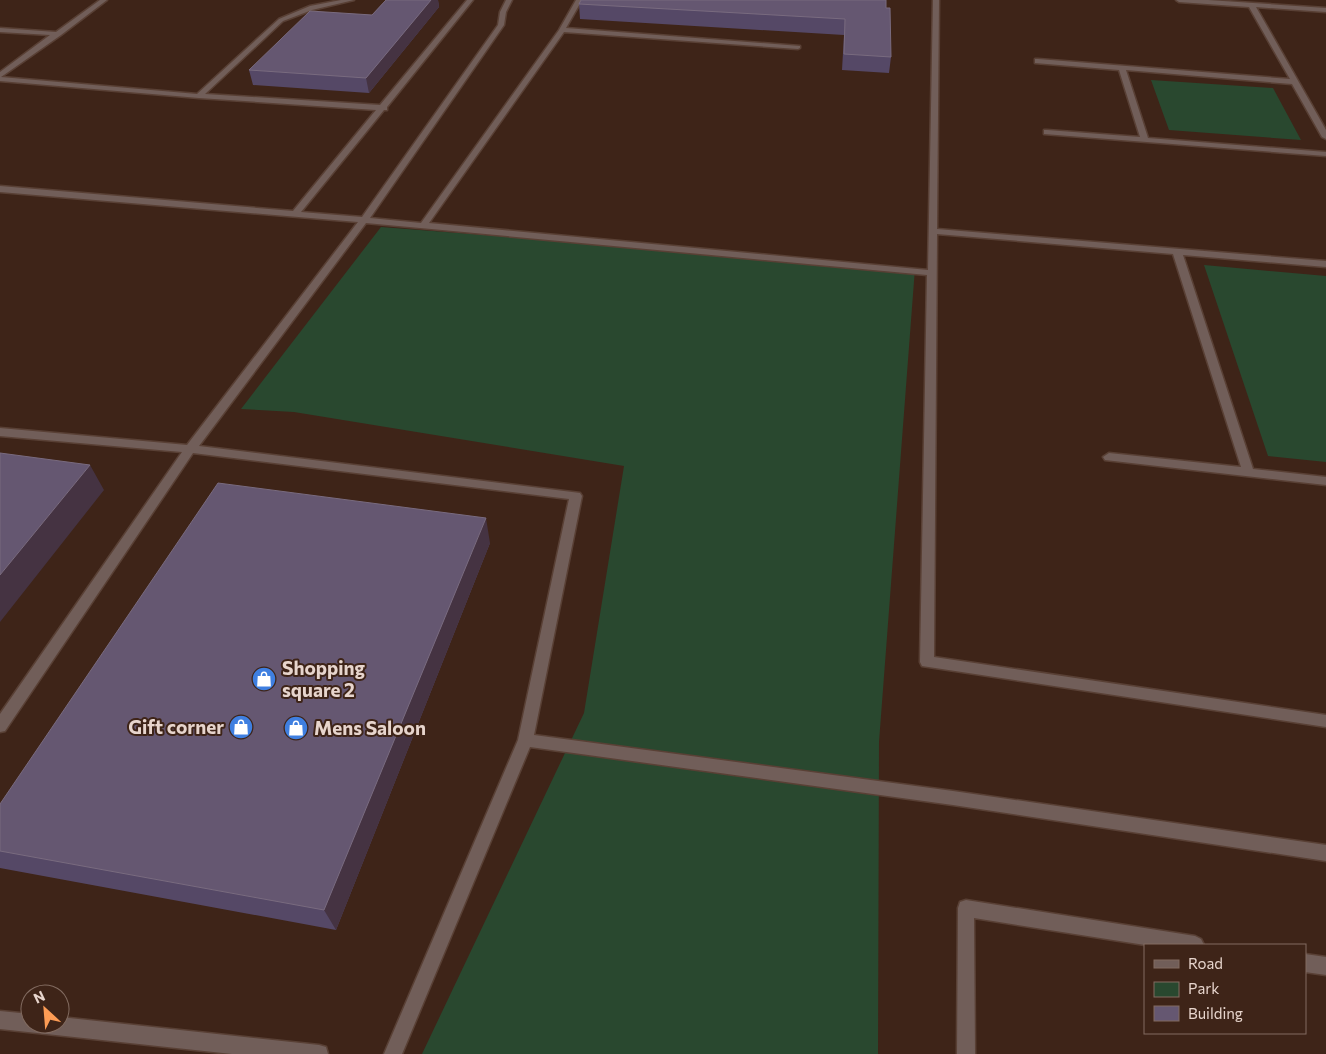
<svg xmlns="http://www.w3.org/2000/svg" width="1326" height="1054" font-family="Commissioner,sans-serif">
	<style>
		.green { fill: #29482f }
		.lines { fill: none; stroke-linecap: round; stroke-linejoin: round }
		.minor-casing { stroke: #594035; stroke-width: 3 }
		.minor { fill: #715e59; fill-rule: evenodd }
		.wall { fill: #554866 }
		.shaded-wall { fill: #453342 }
		.building { fill: #655771; stroke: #796b7f }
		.labels { text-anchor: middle; stroke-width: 4; stroke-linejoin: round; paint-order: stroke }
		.poi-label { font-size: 19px; font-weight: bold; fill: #e7d5cd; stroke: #3e2418; text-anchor: start }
	</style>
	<rect width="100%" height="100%" fill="#3e2418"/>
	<path class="green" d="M1151,80l122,8 28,52 -132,-10z
		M381,227l534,41 -36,474 -1,312h-456l162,-341 40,-247 -330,-54 -53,-3z
		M1204,265l122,11v186l-58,-6z"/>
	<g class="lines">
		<g class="minor-casing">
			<path id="minor" d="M100,0h7l-46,35 -60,42 196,17 82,-75 31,-13 31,-6h13l-42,10 -29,11 -78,73 175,11 87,-105h6l-86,107v3h-3l-83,102 61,5 136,-192 2,-13 6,-12h6l-6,12 -2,13 -134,193 51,5 138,-193 17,-30h6l-16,28 234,18v2l-2,1 -234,-17 -135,191 499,47 5,-270h6l-2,229 389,32v6l-143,-12 70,214 73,8v8l-221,-25 -2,-3 6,-4 132,14 -68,-213 -236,-20 -3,423 392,58v12l-404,-61 -2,-4 7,-387 -561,-52 -167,223 381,47 2,3 -48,239 419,56 373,54v16l-373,-56 -423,-58 -128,307h-18l134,-314 51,-241 -376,-46 -188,278 -5,1v-18l182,-262 -182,-16v-8l187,17 171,-223 -358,-30v-6l293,25 83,-101 -177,-12 -199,-17v-9l50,-37 -50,-3v-4l56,4z
				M1176,0h32l118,8v4l-70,-5 70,123v9l-4,-2 -30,-53 -166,-14 22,68 178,14v4l-282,-22v-4h3l93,7 -21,-67 -84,-7v-4h3l252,20 -41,-72 -70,-5z
				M966,900l229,36 6,3 3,6h-59l-171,-27 1,136h-18l1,-146 2,-6z
				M1305,954l21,3v18l-21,-3z
				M0,1011l30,3v10h30v-7l259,28 7,2 2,7h-96l-232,-25z"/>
		</g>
		<use href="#minor" class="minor"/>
	</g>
	<path class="wall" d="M386,0h52l1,7 -70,86 -116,-8 -4,-15 123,-55z
		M579,4l307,4 5,49 -2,16 -47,-3 2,-35 -264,-16z
		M490,543l-154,387 -336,-62v-64z"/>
	<path class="shaded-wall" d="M431,0h7l1,7 -70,86 -3,-15z
		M90,465l14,25 -104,132v-47z
		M486,518l4,25 -154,387 -12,-20z"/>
	<path class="building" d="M386,0h45l-65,78 -117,-8 61,-59 62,4z
		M581,0h305v8h4l1,49 -47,-3 1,-35 -266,-15z
		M0,453l90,12 -90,110z
		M218,483l268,35 -162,392 -324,-59v-47z"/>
	<defs>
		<g id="shop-disc" transform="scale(1.25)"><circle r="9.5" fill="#3f7fe0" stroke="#3e2418"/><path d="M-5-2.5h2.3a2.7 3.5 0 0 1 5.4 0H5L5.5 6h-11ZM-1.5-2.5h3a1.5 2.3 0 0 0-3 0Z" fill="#fff"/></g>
	</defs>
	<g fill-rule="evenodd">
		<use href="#shop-disc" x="264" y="679"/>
		<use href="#shop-disc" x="241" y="727"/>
		<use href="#shop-disc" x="296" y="728"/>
	</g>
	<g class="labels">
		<g class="poi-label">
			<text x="282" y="675">Shopping<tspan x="282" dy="22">square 2</tspan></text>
			<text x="224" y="734" text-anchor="end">Gift corner</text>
			<text x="314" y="735">Mens Saloon</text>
		</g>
	</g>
	<rect x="1144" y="944" width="162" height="90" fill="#3e2418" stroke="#826b60"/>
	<rect x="1154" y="960" width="25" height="8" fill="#715e59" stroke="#826b60"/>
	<text x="1188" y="969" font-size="15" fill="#e7d5cd">Road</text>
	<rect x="1154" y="982" width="25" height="15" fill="#29482f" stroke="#826b60"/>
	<text x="1188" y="994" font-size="15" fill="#e7d5cd">Park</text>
	<rect x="1154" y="1006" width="25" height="15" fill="#655771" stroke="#826b60"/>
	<text x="1188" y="1019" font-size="15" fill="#e7d5cd">Building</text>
	<g transform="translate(45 1009) rotate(334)"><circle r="24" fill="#3e2418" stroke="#826b60"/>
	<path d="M0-4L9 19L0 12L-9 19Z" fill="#fd9c55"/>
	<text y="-8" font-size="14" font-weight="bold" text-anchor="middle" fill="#e7d5cd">N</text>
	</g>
</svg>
